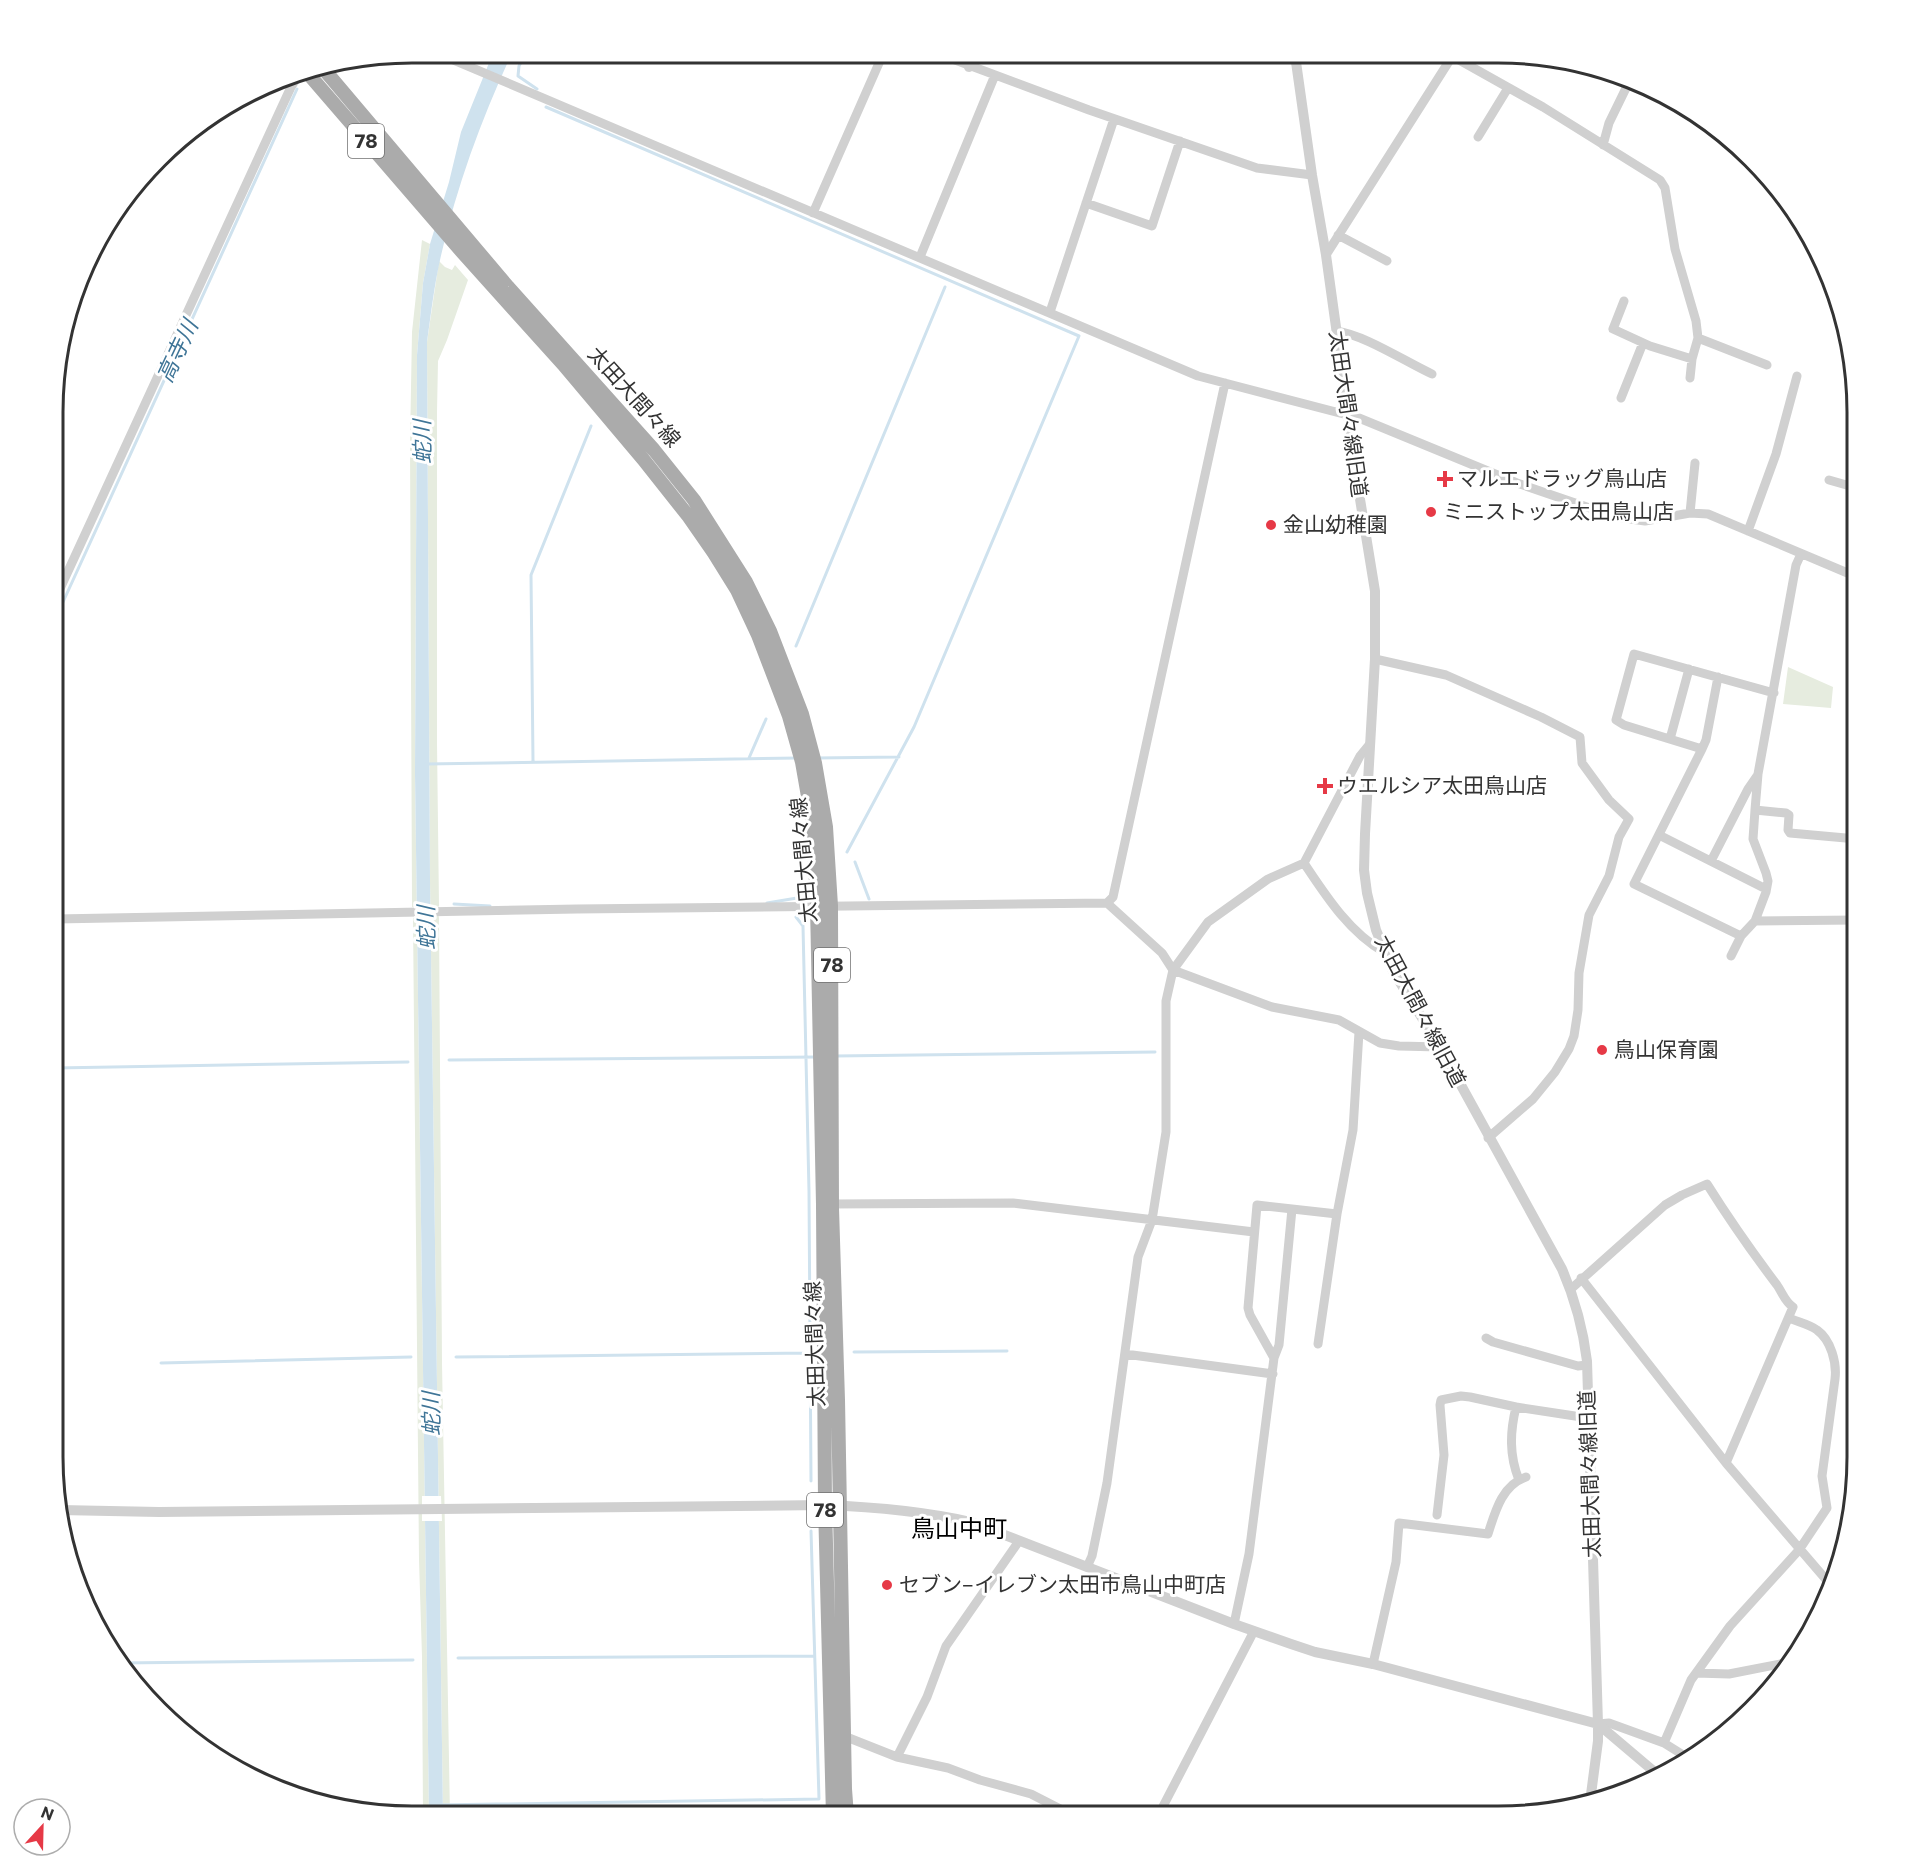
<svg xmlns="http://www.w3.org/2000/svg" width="1910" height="1869" font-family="Commissioner,'Noto Sans JP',sans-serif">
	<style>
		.green { fill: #e6ecdf }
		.water { fill: #cfe2ee }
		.pier { fill: #fff }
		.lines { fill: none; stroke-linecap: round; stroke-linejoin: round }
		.stream { stroke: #cfe2ee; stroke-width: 3 }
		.minor { stroke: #d0d0d0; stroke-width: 9 }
		.tertiary { stroke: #d0d0d0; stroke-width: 10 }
		.primary { stroke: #ababab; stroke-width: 14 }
		.poi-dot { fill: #e63946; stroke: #fff; stroke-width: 2 }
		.labels { text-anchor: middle; stroke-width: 6; stroke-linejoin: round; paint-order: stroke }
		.shield { fill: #fff; stroke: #707070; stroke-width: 1.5 }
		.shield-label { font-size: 20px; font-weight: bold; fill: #333 }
		.street-label { font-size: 21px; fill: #333; stroke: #fff }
		.poi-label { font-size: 21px; fill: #333; stroke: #fff; text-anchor: start }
		.water-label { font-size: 22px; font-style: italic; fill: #3f7597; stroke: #fff }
		.quarter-label { font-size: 24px; fill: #000; stroke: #fff }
		.rim { fill: none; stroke: #333; stroke-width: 3 }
	</style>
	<rect width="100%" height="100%" fill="#fff"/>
	<path class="green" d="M422,240l8,4 -7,39 -6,72 -2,419 14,1042h-6l-1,-159 -3,-97 -6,-642 3,-1 -1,-9 -3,-1 -2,-464 2,-111z
		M439,261l6,6 7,3 3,-5 13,15 -21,60 -9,21 -1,51v331l2,163 -2,2 2,10 3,445 8,453h-7l-13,-935 -3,-539z
		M1788,667l45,20 -2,21 -48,-4z"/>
	<path class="water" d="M493,53h19c-31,67 -56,135 -72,207 -6,27 -9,54 -13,82l3,539 13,935h-14l-14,-1042 2,-419 6,-72 7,-39 19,-62 12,-50z"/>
	<path class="pier" d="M422,1496h19l1,25h-20z"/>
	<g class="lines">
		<path class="stream" d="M462,53h7
			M526,53l-7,13 -1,10 19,13
			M546,107l533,229 -165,391 -67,125
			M58,613l239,-524
			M796,646l149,-359
			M749,758l17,-39
			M816,758l83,-1
			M533,761l-2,-186 60,-149
			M426,764l372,-6
			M855,862l14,37
			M767,903l30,-5 7,-6
			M454,904l36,2
			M799,915l-3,2 7,9 6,265 2,290
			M835,1056l320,-4
			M449,1060l368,-3
			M55,1068l353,-6
			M854,1352l153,-1
			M456,1357l354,-4
			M161,1363l250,-6
			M458,1658l356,-2
			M119,1663l294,-3
			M438,1805l381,-6 -8,-268
			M820,1807l1,9"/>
		<path class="minor" d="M437,53l761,323 161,42 158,65 99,34 29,4 45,-8 18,1 149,63
			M939,54l150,56 168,58 55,7
			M1209,55l9,3 1,-3
			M1452,56l91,51 117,73 5,8 10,61 21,72 2,17 -6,21 -2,19
			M1478,137l30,-49
			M1603,145l6,-22 19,-39
			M1086,203l66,23 28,-85
			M813,213l70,-159
			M1338,235l49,26
			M1326,255l127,-200
			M920,257l75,-182
			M1624,301l-11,28 37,17 42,13
			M1050,312l64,-193
			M1336,331c29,4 68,30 96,43
			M1698,338l69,27
			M1621,398l22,-55
			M1829,480l28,8
			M1690,513l5,-50
			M1748,531l28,-77 21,-78
			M58,593l233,-506 10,-16
			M1375,659l71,16 95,42 39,20 2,26 27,37 20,19 -10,18 -10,39 -20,39 -10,58 -1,37 -4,26 -5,13 -14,23 -22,27 -45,39
			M1718,677l-12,63 -4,9 -68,135 107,52
			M1670,739l19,-70
			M1702,749l-78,-24 -8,-5 18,-66 140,39
			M1755,810l31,3 3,2 -1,15 2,3 67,6
			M1659,835l107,54
			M1711,861l37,-72 9,-13
			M1304,863c22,33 45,69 80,89
			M1107,903l6,-6 112,-514
			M56,919l521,-10 530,-6 55,50 11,17 99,37 67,13 41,23 19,3 41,1
			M1755,921l102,-1
			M1731,956l10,-20 14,-15 11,-29 2,-11 -2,-8 -13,-34 2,-29 3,-36 38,-209 5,-11
			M832,1204l181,-1 241,29
			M1581,1278l145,185 103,120
			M1571,1289l94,-84 17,-10 25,-11c22,35 45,68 70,101 5,7 8,17 16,22l-67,156
			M1486,1338l7,4 85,24 9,-1
			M1318,1344l19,-130 16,-84 6,-98
			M1125,1354l148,20
			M1274,1358l-24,-43 -2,-7 9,-103 80,9
			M1516,1407c-6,25 -7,48 3,73
			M1437,1515l7,-60 -4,-50 1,-5 20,-4 9,1 46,10 72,11
			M1087,1567l5,-11 15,-73 31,-226 14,-37 14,-88v-131l7,-31 35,-48 60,-43 36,-16 56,-107 9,-11
			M1234,1624l15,-70 25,-196 5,-13 13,-136
			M1373,1664l23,-102 3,-39 89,11c7,-22 14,-49 38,-57
			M1696,1673l33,1 61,-12
			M1598,1724l11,-1 55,20 24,15
			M844,1736l53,21 51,11 32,12 51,14 43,22
			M1664,1743l27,-63 39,-54 69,-76 28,-42 -5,-32 13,-97c2,-16 -4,-39 -18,-49 -8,-6 -19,-8 -28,-12
			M897,1757l30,-60 19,-51 73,-105
			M1158,1816l96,-185"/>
		<path class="tertiary" d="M1295,55l17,120 14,80 33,238 16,98v68l-10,175 -1,36 3,23 9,37 17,41 47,76 122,222c13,30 21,59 25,92l11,363v17l-8,61
			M969,67l3,-13
			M60,1510l99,2 666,-7c49,2 98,6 146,17l263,102 57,20 24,8 58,12 225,60 59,50"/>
		<path class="primary" d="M322,67l186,220 146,163 40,50 52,82 24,49 32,83 13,49 11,64 5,79 1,302 6,192 7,389 2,27
			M305,70l158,183 100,111 80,95 46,58 25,36 23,37 21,45 31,81 13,46 11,63 4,80 6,299 2,301 8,311"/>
	</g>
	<g class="poi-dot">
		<path d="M1442 470h6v6h6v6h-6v6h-6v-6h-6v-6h6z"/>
		<circle cx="1431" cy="512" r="6"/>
		<circle cx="1271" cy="525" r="6"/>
		<path d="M1322 777h6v6h6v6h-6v6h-6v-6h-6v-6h6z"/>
		<circle cx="1602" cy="1050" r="6"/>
		<circle cx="887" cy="1585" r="6"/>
	</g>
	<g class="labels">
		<g class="shield">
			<rect x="348" y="124" width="36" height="34" rx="4.5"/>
			<rect x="814" y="948" width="36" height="34" rx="4.5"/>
			<rect x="807" y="1493" width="36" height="34" rx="4.5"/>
		</g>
		<g class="shield-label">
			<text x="366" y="148">78</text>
			<text x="832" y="972">78</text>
			<text x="825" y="1517">78</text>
		</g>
		<g class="street-label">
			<text transform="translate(634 397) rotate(48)" y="7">太田大間々線</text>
			<text transform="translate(1348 414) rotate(82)" y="7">太田大間々線旧道</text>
			<text transform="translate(804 860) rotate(-95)" y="7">太田大間々線</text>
			<text transform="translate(1420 1011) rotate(62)" y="7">太田大間々線旧道</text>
			<text transform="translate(815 1344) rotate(-92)" y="7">太田大間々線</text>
			<text transform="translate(1590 1474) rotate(-92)" y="7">太田大間々線旧道</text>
		</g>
		<g class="poi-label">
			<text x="1457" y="486">マルエドラッグ鳥山店</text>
			<text x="1443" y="519">ミニストップ太田鳥山店</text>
			<text x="1283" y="532">金山幼稚園</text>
			<text x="1337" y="793">ウエルシア太田鳥山店</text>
			<text x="1614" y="1057">鳥山保育園</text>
			<text x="899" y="1592">セブン−イレブン太田市鳥山中町店</text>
		</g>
		<g class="water-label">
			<text transform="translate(177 351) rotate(-65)" y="8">高寺川</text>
			<text transform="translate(422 442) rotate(-91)" y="8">蛇川</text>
			<text transform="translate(426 928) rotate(-91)" y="8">蛇川</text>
			<text transform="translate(431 1414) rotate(-91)" y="8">蛇川</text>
		</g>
		<g class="quarter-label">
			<text x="959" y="1537">鳥山中町</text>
		</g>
	</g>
	<path d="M0 0H1910V1869H0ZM412 63H1498A349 349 0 0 1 1847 412V1457A349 349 0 0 1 1498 1806H412A349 349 0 0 1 63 1457V412A349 349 0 0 1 412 63Z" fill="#fff" fill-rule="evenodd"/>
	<path class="rim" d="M412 63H1498A349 349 0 0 1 1847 412V1457A349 349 0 0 1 1498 1806H412A349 349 0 0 1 63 1457V412A349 349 0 0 1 412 63Z"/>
	<g transform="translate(42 1827) rotate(22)"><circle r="28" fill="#ffffff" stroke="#adadad" stroke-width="1.5"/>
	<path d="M0-4.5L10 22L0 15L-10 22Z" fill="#e63946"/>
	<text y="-9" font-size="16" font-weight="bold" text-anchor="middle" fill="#333333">N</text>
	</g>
</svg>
